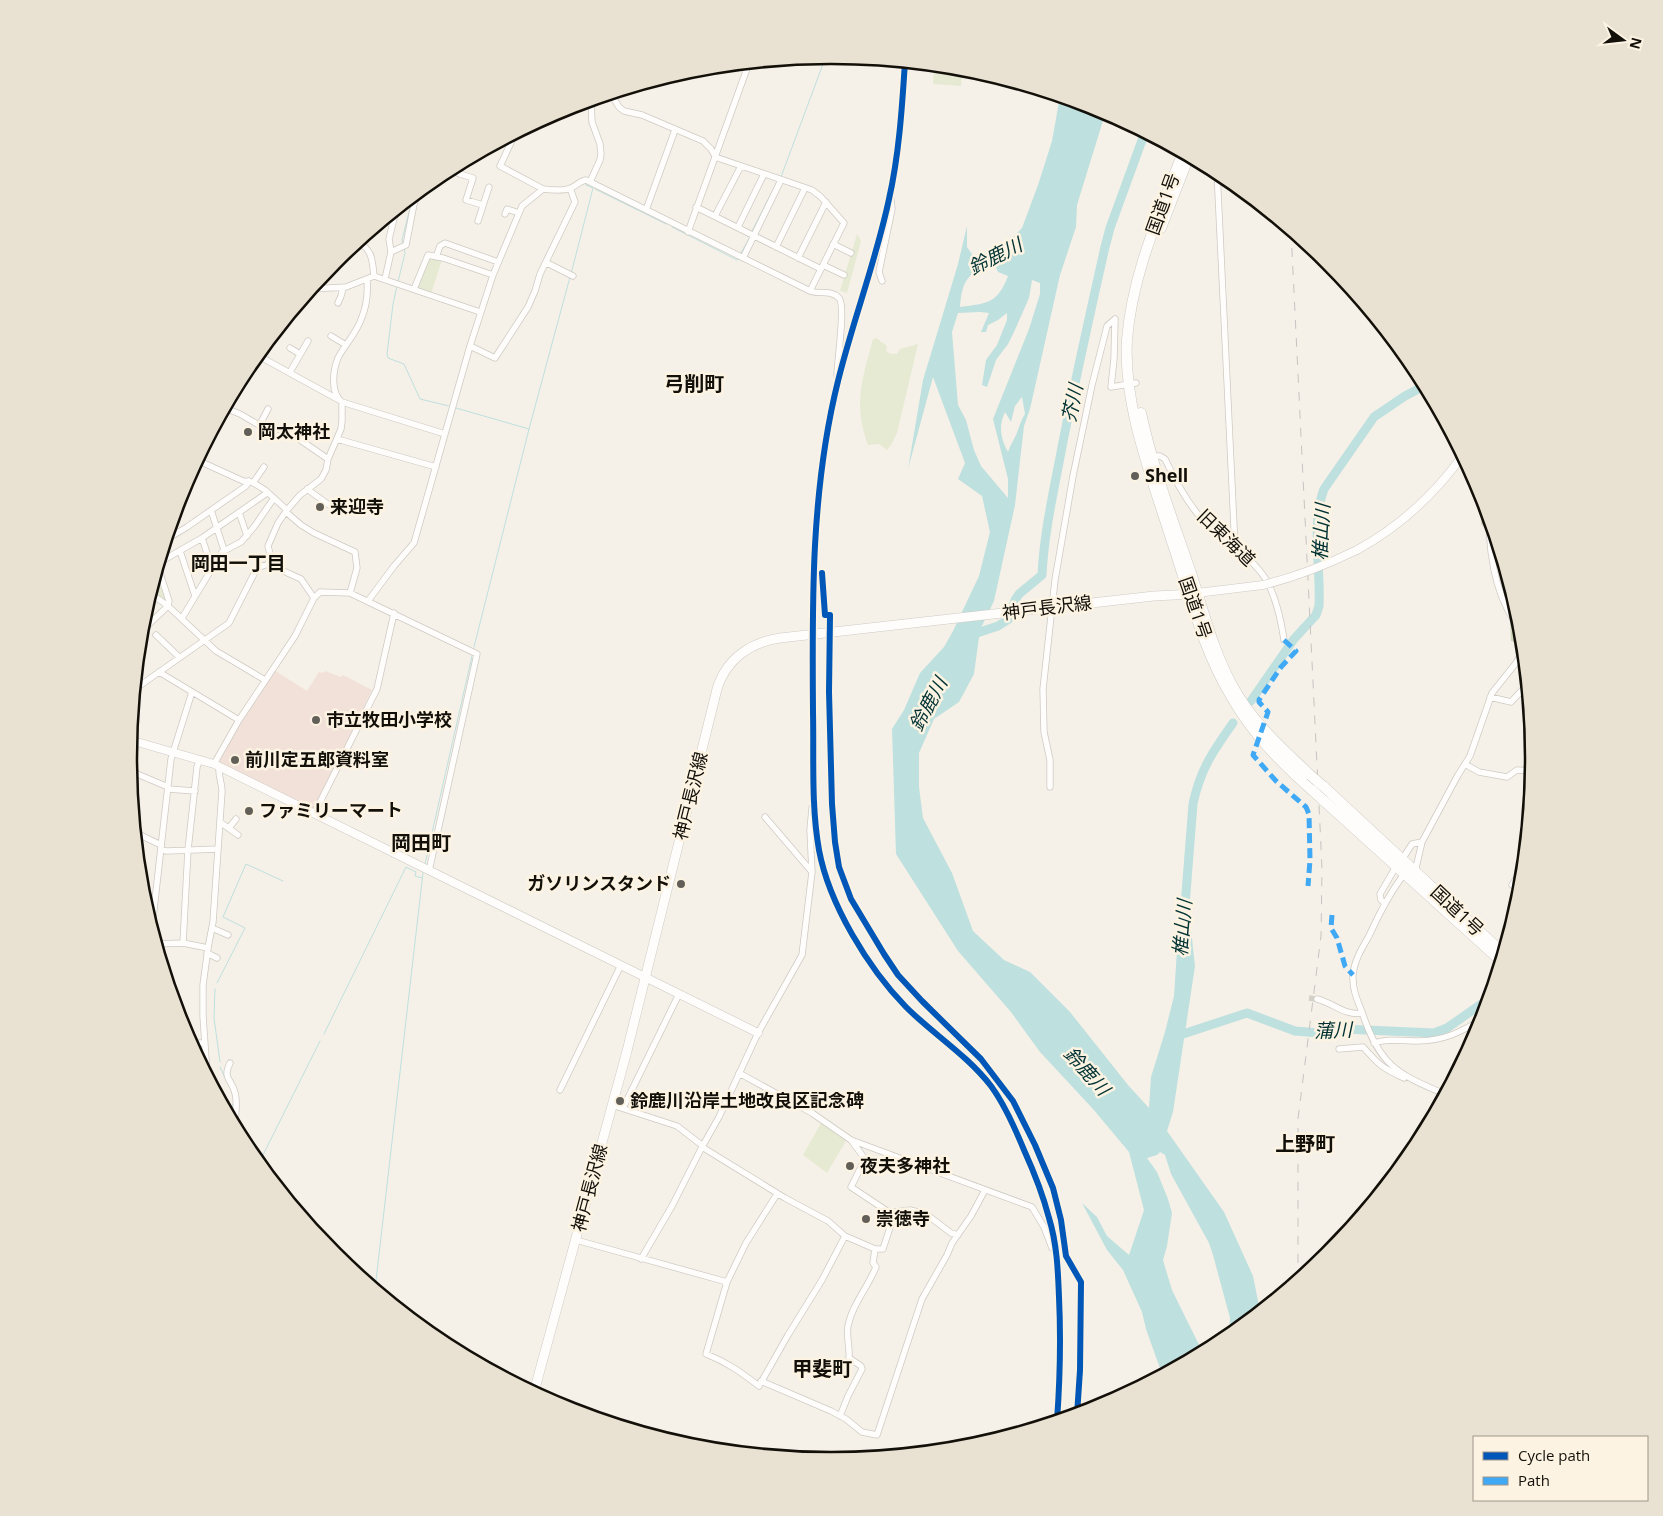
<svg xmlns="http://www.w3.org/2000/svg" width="1663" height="1516" font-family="'Open Sans','Noto Sans JP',sans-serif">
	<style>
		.education { fill: #f1e1d8 }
		.green { fill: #e6ead3 }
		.forest { fill: #d2d6bd }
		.water { fill: #bee0de; fill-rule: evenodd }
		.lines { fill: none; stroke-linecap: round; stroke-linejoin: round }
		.stream { stroke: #bee0de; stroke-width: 1 }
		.river { stroke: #bee0de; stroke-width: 9 }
		.street-tunnel { stroke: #d4cfc7; stroke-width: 5.5; stroke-dasharray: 5.5 3; stroke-linecap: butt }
		.street-casing { stroke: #cecac3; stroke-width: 7 }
		.secondary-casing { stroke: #cecac3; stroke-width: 9 }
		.primary-casing { stroke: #cecac3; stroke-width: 10 }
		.highway-casing { stroke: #cecac3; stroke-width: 11 }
		.street { stroke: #fefdfc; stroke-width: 5.5 }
		.secondary { stroke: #fefdfc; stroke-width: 8 }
		.primary { stroke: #fefdfc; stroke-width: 9 }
		.highway { stroke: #fefdfc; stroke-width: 10 }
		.rail { stroke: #c6c4c2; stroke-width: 1; stroke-dasharray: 9 9; stroke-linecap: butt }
		.secondary-bridge-casing { stroke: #cecac3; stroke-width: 9; stroke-linecap: butt }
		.highway-bridge-casing { stroke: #cecac3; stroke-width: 11; stroke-linecap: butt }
		.secondary-bridge { stroke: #fefdfc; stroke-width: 8 }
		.highway-bridge { stroke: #fefdfc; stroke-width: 10 }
		.quiet { stroke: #3fa9f5; stroke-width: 5; stroke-dasharray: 10 5; stroke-linecap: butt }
		.cycleway-casing { stroke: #fcf3e2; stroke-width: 9 }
		.cycleway { stroke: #0057b8; stroke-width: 6 }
		.poi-dot { fill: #625f58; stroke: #fcf3e2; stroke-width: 2 }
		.labels { text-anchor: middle; stroke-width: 5; stroke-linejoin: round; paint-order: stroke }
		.street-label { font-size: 18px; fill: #13100a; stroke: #fcf3e2 }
		.poi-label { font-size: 18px; font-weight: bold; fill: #13100a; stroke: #fcf3e2; text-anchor: start }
		.water-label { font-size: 19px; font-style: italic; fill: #003234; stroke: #fcf3e2 }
		.neighbourhood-label { font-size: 19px; font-weight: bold; fill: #13100a; stroke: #fcf3e2 }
		.quarter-label { font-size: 20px; font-weight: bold; fill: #13100a; stroke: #fcf3e2 }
		.rim { fill: none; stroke: #13100a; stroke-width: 2.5 }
	</style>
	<rect width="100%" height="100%" fill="#f6f1e8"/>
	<path class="education" d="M274,670l33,21 12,-19 4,1 2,-2 16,6 2,-2 29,15 -59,121 -94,-46 1,-7z"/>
	<path class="green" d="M934,65l29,3 -2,18 -28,-2z
		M857,234l4,7 -14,52 -7,-2z
		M431,257l11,3 -11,34 -14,-6 11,-28z
		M876,338l11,8 -1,5c4,3 7,3 11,3l3,-5 18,-5 -21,89 -6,12 -4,5 -8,-6 -11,1c-15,-41 -6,-65 5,-106z
		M161,582l7,19 -3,1 -10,-7 -2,-9z
		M821,1123l25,18 -19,32 -24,-18z"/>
	<path class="forest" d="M1485,502l12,38 -16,-16 2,-19z
		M1514,596l7,25 2,24 -12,-4 -1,-22z"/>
	<path class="water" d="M1060,96l46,15 -29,94 -1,22 -16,48 -30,134 -6,17 -9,79 -21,96 -14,29 -6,44 -15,28 -25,17 -15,34v34l4,31 29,55 21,58 31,29 26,12 40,40 58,73 21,23 2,-31 14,-45 9,-36 5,-76 11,1 5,45 -22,146 -6,19 57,81 29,64 7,35 -31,26 1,-19 -17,-63 -4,-12 -38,-69 -6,-19 -5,-3 -3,3 -10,3 10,14 11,27 4,14 -5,33 -4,14 9,30 31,63 -23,12 -4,-5 1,7 -15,7 -16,-45 -4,-17 -19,-42 -16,-20 -25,-47 15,14 10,19 22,19 15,-45 -15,-58 -36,-43 -53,-57 -29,-40 -53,-61 -62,-97 -4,-125 12,-19 16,-37 24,-26 9,-16 26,-55 11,-44 -8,-36 -24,-17 7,-16 -32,-86 -25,92 15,-89 35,-116 9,-38v21l7,10 28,-9 20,-20 16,-43 14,-44zM995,265l3,7 10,4c-11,28 -20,27 -48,31 2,-27 8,-36 35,-42zM1032,280l8,3v11l-11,35 -36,90 15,60v19l-27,-32 -7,-16 -8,-30 -8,-15 -6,-73 6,-19 22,-1 9,1 -8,19h5l2,-7 10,-5 9,-7v7l-10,25 -11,15 -4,25 5,2 9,-27 12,-16 6,-12 15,-34zM1022,397l3,17c-5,8 -6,15 -10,23 -3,6 -5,9 -7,15 -7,-13 -10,-25 -3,-40l6,10 4,-16z"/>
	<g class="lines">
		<path class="stream" d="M589,122l9,24
			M708,142l7,7
			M718,155l57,20
			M781,177l45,-121
			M595,189l71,35
			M672,227l65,33 2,-1
			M751,233l26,-51
			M403,244l-1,-4 11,-44
			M741,253l9,-16
			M571,274l22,-86 -7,-3 1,-2
			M398,282l7,-29 -1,-5
			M397,286l-4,18 -6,50 1,4 16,6 16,35 29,7
			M456,408l73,21
			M474,647l55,-218 41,-152
			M425,864l47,-208
			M217,983l28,-55 -22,-11 23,-53 37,17
			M215,989l-1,29 6,44
			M324,1034l82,-167 10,5 -1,4 7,2
			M220,1067l9,19
			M232,1121l1,-17
			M259,1163l61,-122
			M375,1289l48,-416"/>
		<path class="river" d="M968,636l30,-10 11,-7 6,-19 4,-6 23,-19c2,-43 12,-85 20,-128 13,-67 28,-133 43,-200l5,-19 35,-96
			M1251,701l43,-62 22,-24 3,-9c2,-37 -8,-83 5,-117l50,-72 31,-21 21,-11
			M1183,931l10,-127c7,-34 20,-53 40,-81
			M1174,1037l73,-24 48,18 37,3 12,-5 90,4 13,-5 43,-30"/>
		<path class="street-tunnel" d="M1309,998l8,1"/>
		<g class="street-casing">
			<path id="street" d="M905,62c-3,46 -6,93 -16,137 -13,62 -36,121 -51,182 -27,108 -26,220 -25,331 1,46 -2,93 6,138 10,54 49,118 87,157 27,27 61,48 85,79 14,19 24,42 33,64 10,22 19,45 25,68 8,26 9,53 10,79 2,42 1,82 -2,124
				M611,94l8,13 5,4 18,4 61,26 8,8 4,7
				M515,134l-15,32 43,23c8,1 21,2 28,-1 6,-3 9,-7 15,-8l224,111c10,4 20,-2 29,7 7,7 -2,65 -2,77
				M715,157l97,33 9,7 23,26 -34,68
				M450,169l10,5 13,4 -7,22 17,5
				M1217,171l18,377
				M590,182l10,-22 1,-6 -1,-10 -8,-22 -1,-22
				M696,207l125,62
				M646,210l29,-80
				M505,214l2,-5 12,4
				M715,216l26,-50
				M478,221l11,-34
				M738,227l26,-53
				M688,232l61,-169
				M358,241c15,11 14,18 16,35
				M833,244l18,9
				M776,247l29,-59
				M391,252l-2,-13 7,-29
				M436,257l4,-11 5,-3 53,19
				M743,258l38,-78
				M798,258l28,-56
				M547,263l26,13
				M823,265l21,10
				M385,279l6,-27 15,-7 8,-41 4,-12
				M882,281l-3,-9 13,-63 -1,-9
				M311,289l35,-2 28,-11 106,36
				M414,289l14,-34 15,3 50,17
				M338,303l3,-7 2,-8
				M1115,319l-1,40 -3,28 25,-4
				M331,336l15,9
				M470,346l25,12 33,-51 7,-16 5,-17 35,-72 -5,-14
				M290,348l10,6
				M257,355l82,45
				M290,372l18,-31
				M342,402l103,32
				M225,408l15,6 17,10 14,2 22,9 35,24
				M260,424l8,-15
				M337,439l99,28
				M1150,456h10l5,3c9,19 22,43 36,59 19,20 49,37 64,60 11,18 16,42 19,62
				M197,460l46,21 9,1 13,8 22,20
				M253,483l11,-16
				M307,489l22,16
				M211,510l13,40
				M239,512l8,24
				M286,512l15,13 13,8 41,19 2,16 -7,25
				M1489,515c0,40 6,85 33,116
				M202,538l10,30
				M167,539l20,-12 59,-41 3,-5
				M180,551l15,45
				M160,562l42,-24 65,-45
				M268,564l2,-10 -2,-8 10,-23 9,-13 13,-15 21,-16 5,-9 2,-11 13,-30 1,-8v-19c-12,-9 -9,-32 -4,-44 7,-14 19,-25 24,-41 5,-12 6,-25 5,-38
				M150,593l18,13 48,45 49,29
				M368,601l26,-35 20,-23 56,-197 23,-71 29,-69 21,-17
				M182,618l40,-66 19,-10 13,-15 20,-29
				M141,627l4,1 23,-22 1,-5 -11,-34
				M156,635l23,22
				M159,672l80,48
				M135,689l94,-66 28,-55 11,-4 33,15 13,19
				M1490,697l21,5 16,-17
				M129,764l5,-23
				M214,764l25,-44 56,-84 19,-38 6,-6 30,1 127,61 -48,217
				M1465,764l14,8 28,5 10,-7 16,1
				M130,771l38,16
				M1050,787v-27l-6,-28 -1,-43 12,-109 18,-104 19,-91 15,-59 8,-7
				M168,789l27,2
				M314,814l63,-125 17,-76
				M765,817l47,55
				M220,822l18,13
				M229,828l7,-9
				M136,833l25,12
				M161,850l6,1 51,-2
				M1405,855l7,-11 10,-2
				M1415,872l7,-30 36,-67 12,-19 22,-63 24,-30 8,-15
				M1405,873c-15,19 -26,41 -36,63 -7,12 -15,25 -16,39 -1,13 4,25 9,37 17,52 34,62 83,82
				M1521,891l-9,-6 12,-19
				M1385,903l-4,-3 -1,-6 14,-24
				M152,927l19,-168 21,-67
				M212,928l16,7
				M183,943l5,-93 9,-83 3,-8
				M157,944l26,-1 25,5
				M207,953l10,5
				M1317,999c17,4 27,17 45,14
				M191,1043h14
				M1374,1043c15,-5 28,-2 43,-2 27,0 44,-9 67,-23
				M1339,1049l24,-2c16,18 19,21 41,31
				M230,1063c-8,16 2,16 5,30 3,10 0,23 0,33
				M739,1073l73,40 39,27 181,67 12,20 8,21
				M207,1074l-4,-58v-31l5,-37 5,-26 9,-131c0,-8 -4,-15 -3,-24
				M560,1090l61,-125
				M612,1105l65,21 26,20
				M623,1108l56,-114
				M851,1140l14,19 -14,28 36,24 8,1 15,-2 16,4 25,19 7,2
				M702,1147l83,51 43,23 17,15 30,13 -2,14 3,4c-8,20 -24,38 -28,59 -2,10 2,21 1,32l12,8 1,3 -14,27 -8,20
				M777,1194l-31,49 -19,39 -21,72c21,8 36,19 53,32l29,-51 34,-55 23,-44
				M576,1240l151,42
				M875,1249h8l12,-37
				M641,1259l31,-53 30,-59 17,-30 39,-84 44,-78 10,-83 -2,-42 2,-22
				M761,1381l70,30 15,8 16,13 15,3 45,-136 25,-44 5,-12 19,-27 14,-26"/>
		</g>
		<g class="secondary-casing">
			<path id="secondary" d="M1357,550c42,-23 78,-56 106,-95
				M1197,593l66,-8
				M130,740l84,24 544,269"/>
		</g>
		<g class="primary-casing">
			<path id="primary" d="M534,1392l93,-341 90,-362c9,-30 34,-47 63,-51l374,-42 40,-2"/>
		</g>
		<g class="highway-casing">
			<path id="highway" d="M1183,152c-23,61 -51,122 -56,188 -4,68 26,140 46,205 17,50 30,105 58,151 21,37 49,66 81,94
				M1161,228l28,-72
				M1141,413c12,56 33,110 51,163 12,37 22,77 41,111 19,35 49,61 77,88
				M1323,786l180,167
				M1324,801l177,160"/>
		</g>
		<use href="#street" class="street"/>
		<use href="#secondary" class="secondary"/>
		<use href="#primary" class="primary"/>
		<use href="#highway" class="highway"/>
		<path class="rail" d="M1291,230l29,596 2,43 -1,67 -23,183v161"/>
		<g class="secondary-bridge-casing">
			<path id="secondary-bridge" d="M1263,585c33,-8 63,-20 94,-35"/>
		</g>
		<g class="highway-bridge-casing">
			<path id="highway-bridge" d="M1310,775l13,11
				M1312,790l12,11"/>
		</g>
		<use href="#secondary-bridge" class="secondary-bridge"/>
		<use href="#highway-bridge" class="highway-bridge"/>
		<path class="quiet" d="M1284,640l12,11 -15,16 -22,33v2l9,10 -15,43 23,26 30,26 3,7 1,46 -2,26
			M1332,915l-1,13 6,10 8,28 8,9"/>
		<g class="cycleway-casing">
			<path id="cycleway" d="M905,62c-3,46 -6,93 -16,137 -13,62 -36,121 -51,182 -27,108 -26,220 -25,331 1,46 -2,93 6,138 10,54 49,118 87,157 27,27 61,48 85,79 14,19 24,42 33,64 10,22 19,45 25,68 8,26 9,53 10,79 2,42 1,82 -2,124
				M822,573l3,42h5l-1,77 3,112 3,38 4,25 12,32 33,55 14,21 24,26 59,58 32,42 22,44 18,43 8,32 5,36 15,26 -1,88 -3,45"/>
		</g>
		<use href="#cycleway" class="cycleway"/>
	</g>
	<g class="poi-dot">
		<circle cx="248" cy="432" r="5"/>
		<circle cx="1135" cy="476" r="5"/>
		<circle cx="320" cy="507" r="5"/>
		<circle cx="316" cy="720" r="5"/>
		<circle cx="235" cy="760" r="5"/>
		<circle cx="249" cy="811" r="5"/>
		<circle cx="681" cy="884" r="5"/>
		<circle cx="620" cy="1101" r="5"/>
		<circle cx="850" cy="1166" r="5"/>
		<circle cx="866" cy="1219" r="5"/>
	</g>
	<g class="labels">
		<g class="street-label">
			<text transform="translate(1163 204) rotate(-70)" y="6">国道1号</text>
			<text transform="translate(1226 538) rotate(44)" y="6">旧東海道</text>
			<text transform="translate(1047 608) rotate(-7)" y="6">神戸長沢線</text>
			<text transform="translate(1195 608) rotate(71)" y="6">国道1号</text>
			<text transform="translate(691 796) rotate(-76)" y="6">神戸長沢線</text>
			<text transform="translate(1457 911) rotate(43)" y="6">国道1号</text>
			<text transform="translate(590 1188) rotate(-75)" y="6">神戸長沢線</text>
		</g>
		<g class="poi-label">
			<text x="258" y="438">岡太神社</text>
			<text x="1145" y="482">Shell</text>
			<text x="330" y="513">来迎寺</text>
			<text x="326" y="726">市立牧田小学校</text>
			<text x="245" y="766">前川定五郎資料室</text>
			<text x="259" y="817">ファミリーマート</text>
			<text x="671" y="890" text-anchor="end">ガソリンスタンド</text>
			<text x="630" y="1107">鈴鹿川沿岸土地改良区記念碑</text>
			<text x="860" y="1172">夜夫多神社</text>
			<text x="876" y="1225">崇徳寺</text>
		</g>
		<g class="water-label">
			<text transform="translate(995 256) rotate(-27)" y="7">鈴鹿川</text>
			<text transform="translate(1072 403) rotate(-78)" y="7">芥川</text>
			<text transform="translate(1321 532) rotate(-87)" y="7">椎山川</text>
			<text transform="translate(928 704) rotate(-62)" y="7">鈴鹿川</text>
			<text transform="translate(1182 928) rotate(-85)" y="7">椎山川</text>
			<text transform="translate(1333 1030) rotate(-2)" y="7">蒲川</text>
			<text transform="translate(1087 1071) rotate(48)" y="7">鈴鹿川</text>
		</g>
		<g class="neighbourhood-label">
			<text x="238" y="570">岡田一丁目</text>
		</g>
		<g class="quarter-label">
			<text x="694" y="391">弓削町</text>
			<text x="421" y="850">岡田町</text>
			<text x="1305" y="1151">上野町</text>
			<text x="822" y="1376">甲斐町</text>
		</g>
	</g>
	<path d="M0 0H1663V1516H0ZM137 758a694 694 0 1 1 1388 0a694 694 0 1 1-1388 0Z" fill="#e9e1d1" fill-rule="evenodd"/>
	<path class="rim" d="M137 758a694 694 0 1 1 1388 0a694 694 0 1 1-1388 0Z"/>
	<rect x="1473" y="1436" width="175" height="65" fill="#fcf3e2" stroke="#9f988c"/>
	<rect x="1483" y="1452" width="25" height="8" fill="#0057b8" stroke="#9f988c"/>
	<text x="1518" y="1461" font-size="15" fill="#13100a">Cycle path</text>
	<rect x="1483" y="1477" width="25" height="8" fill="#3fa9f5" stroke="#9f988c"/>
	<text x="1518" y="1486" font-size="15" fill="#13100a">Path</text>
	<g transform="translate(1623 40) rotate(105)" stroke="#fcf3e2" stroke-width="4" paint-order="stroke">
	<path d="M0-4L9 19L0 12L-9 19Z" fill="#13100a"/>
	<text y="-8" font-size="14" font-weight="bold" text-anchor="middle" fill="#13100a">N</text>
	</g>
</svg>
